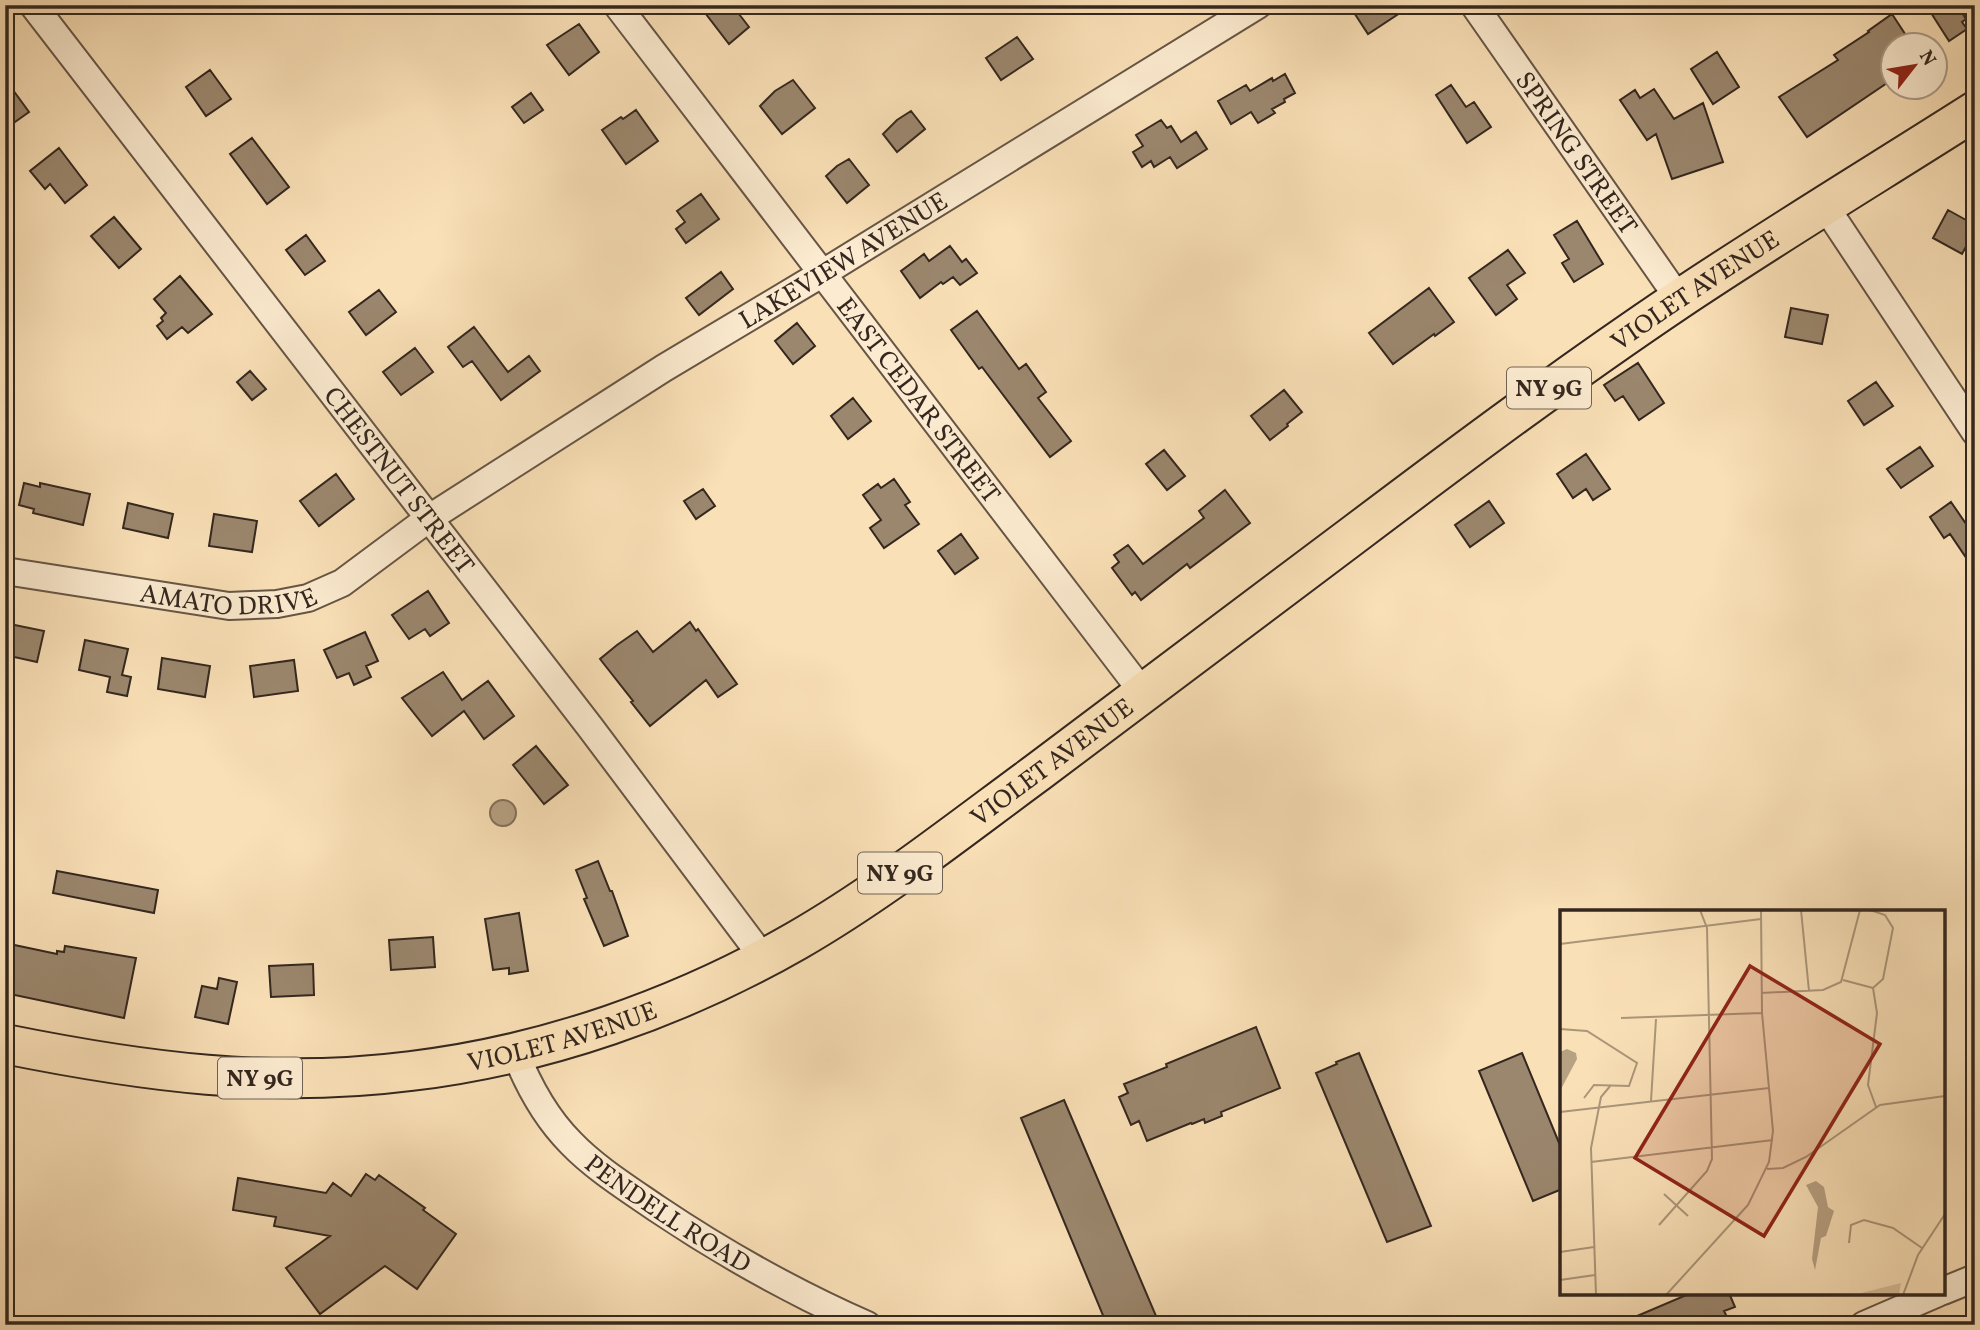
<svg xmlns="http://www.w3.org/2000/svg" width="1980" height="1330" font-family="Vollkorn,serif">
	<style>
		.water { fill: #b7a183; stroke: #83705b; stroke-width: 2 }
		.building { fill: #9b876e; stroke: #34271f; stroke-width: 2 }
		.lines { fill: none; stroke-linecap: round; stroke-linejoin: round }
		.street-casing { stroke: #665545; stroke-width: 30 }
		.primary-casing { stroke: #34271f; stroke-width: 42 }
		.street { stroke: #fcebd0; stroke-width: 26 }
		.primary { stroke: #fae0b7; stroke-width: 38 }
		.labels { text-anchor: middle; stroke-width: 7; stroke-linejoin: round; paint-order: stroke }
		.shield { fill: #fcebd0; stroke: #706254; stroke-width: 2 }
		.shield-label { font-size: 24px; font-weight: bold; fill: #34271f }
		.street-label { font-size: 26px; fill: #34271f; stroke: #fcebd0 }
		.inset-road { fill: none; stroke: #ab967a; stroke-width: 2 }
		.view { fill: #8f2418; fill-opacity: 0.15; stroke: #8f2418; stroke-width: 3.5 }
		.inset-edge { fill: none; stroke: #34271f; stroke-width: 3.5 }
	</style>
	<rect width="100%" height="100%" fill="#fae0b7"/>
	<filter id="stains"><feTurbulence type="fractalNoise" baseFrequency=".00286" numOctaves="4"/><feColorMatrix values="0 0 0 0 .2 0 0 0 0 .09 0 0 0 0 .02 0 0 0 .5 -.17"/></filter>
	<radialGradient id="worn" r=".72"><stop offset=".6" stop-color="#630" stop-opacity="0"/><stop offset="1" stop-color="#630" stop-opacity=".3"/></radialGradient>
	<path class="water" d="M490 813a13 13 0 1 1 26 0a13 13 0 1 1-26 0Z"/>
	<path class="building" d="M699,5h33l17,22 -20,17z
		M1349,5h63l-44,29z
		M1926,5h31l9,14 -4,3 5,7 -18,12z
		M1892,14l21,32h-20v33l-86,58 -28,-40 59,-37 -4,-5 35,-23 -1,-1z
		M579,24l20,28 -30,23 -22,-30z
		M1017,37l16,22 -32,21 -15,-22z
		M1717,52l22,35 -26,17 -22,-35z
		M210,70l21,29 -25,17 -20,-29z
		M1285,74l10,19 -11,6 1,3 -13,7 3,4 -17,10 -7,-11 -20,12 -13,-23 28,-16 4,6 22,-13 1,3z
		M5,79l24,33 -24,17z
		M793,80l22,28 -33,26 -22,-28 15,-15z
		M1451,85l15,22 8,-5 17,25 -24,16 -31,-48z
		M1654,89l20,30 29,-16 20,59 -51,17 -16,-45 -9,6 -27,-40 15,-10 5,8z
		M531,93l12,17 -19,13 -12,-16z
		M636,110l22,31 -32,23 -24,-34 19,-13 2,2z
		M911,111l14,18 -28,23 -14,-18 14,-14z
		M1161,120l6,8 4,-2 10,16 15,-10 11,17 -30,19 -7,-11 -16,10 -3,-6 -9,6 -9,-15 10,-6 -7,-11z
		M252,138l37,49 -22,17 -37,-50z
		M59,148l28,37 -22,18 -15,-19 -5,5 -15,-18z
		M849,159l20,26 -22,18 -21,-27 11,-10z
		M701,194l18,25 -33,24 -10,-14 9,-7 -8,-11z
		M1948,210l27,15v5l-13,24 -29,-16z
		M114,217l27,32 -22,19 -28,-32z
		M1577,221l26,43 -29,18 -12,-19 7,-4 -15,-24z
		M306,235l19,26 -20,14 -19,-25z
		M950,246l12,16 4,-3 11,14 -17,12 -7,-8 -10,7 -2,-2 -21,16 -19,-27 23,-17 5,7z
		M1508,250l17,23 -18,12 10,14 -21,16 -27,-37z
		M721,272l12,17 -34,26 -13,-17z
		M180,276l32,38 -24,19 -6,-6 -15,12 -10,-13 6,-5 -2,-3 5,-5 -12,-14z
		M1429,288l25,34 -19,14 -1,-2 -41,30 -24,-31z
		M379,290l17,22 -30,23 -17,-23z
		M1791,308l37,7 -6,29 -37,-7z
		M977,311l42,58 7,-5 20,28 -8,6 33,43 -21,16 -68,-90 -3,2 -28,-39z
		M797,323l18,23 -22,18 -18,-23z
		M474,327l34,45 21,-16 11,15 -39,29 -29,-39 -9,6 -15,-20z
		M415,348l18,24 -32,23 -18,-23z
		M1638,363l26,40 -25,17 -16,-24 -8,5 -11,-16z
		M250,371l16,18 -14,11 -15,-18z
		M1876,382l17,24 -29,19 -16,-24z
		M1284,390l18,22 -15,12 1,2 -18,14 -19,-24z
		M853,398l18,23 -23,18 -17,-23z
		M1920,447l13,19 -32,22 -14,-19z
		M1164,450l21,26 -18,14 -21,-26z
		M1586,454l24,35 -17,11 -7,-11 -13,9 -16,-24z
		M336,474l18,25 -35,27 -19,-25z
		M894,479l16,23 -5,3 14,19 -35,24 -14,-20 11,-8 -18,-25 15,-11 3,4z
		M24,483l16,4v-4l50,11 -7,31 -50,-12 1,-4 -15,-4z
		M703,489l12,17 -19,13 -12,-18z
		M1225,490l25,33 -60,45 -3,-4 -46,36 -6,-8 -3,3 -20,-27 7,-6 -5,-7 14,-10 15,19 61,-46 -5,-7z
		M1489,501l15,22 -34,24 -15,-22z
		M1951,502l24,35v34l-25,-37 -6,4 -14,-21z
		M128,503l45,11 -5,24 -45,-10z
		M214,514l43,7 -5,31 -43,-6z
		M961,534l17,24 -23,16 -17,-23z
		M428,591l21,32 -19,13 -5,-7 -16,10 -17,-24z
		M690,622l6,9 2,-2 39,55 -19,13 -12,-17 -56,46 -19,-24 2,-1 -33,-42 17,-14 20,-14 16,21z
		M5,623l39,8 -7,31 -32,-7z
		M365,632l13,29 -12,5 5,11 -17,8 -5,-12 -12,5 -13,-28z
		M85,640l43,9 -6,26 9,2 -4,19 -20,-4 3,-15 -31,-7z
		M162,658l48,8 -5,31 -47,-8z
		M294,660l4,31 -44,6 -4,-31z
		M443,672l19,28 26,-19 26,35 -30,23 -20,-28 -32,25 -30,-38z
		M536,746l32,39 -24,19 -31,-39z
		M598,861l12,30h2l16,45 -24,10 -20,-47 3,-1 -11,-28z
		M57,871l101,19 -4,23 -101,-20z
		M519,913l9,58 -19,3v-6l-16,2 -8,-51z
		M433,937l2,30 -44,3 -2,-30z
		M5,943l52,11v-3l7,1 1,-6 71,12 -12,60 -119,-25z
		M313,964l1,31 -43,2 -2,-31z
		M219,978l18,4 -9,42 -33,-7 7,-31 15,3z
		M1256,1027l24,61 -59,24 1,4 -17,7 -1,-4 -12,5 -1,-1 -44,18 -8,-20 -8,4 -12,-28 9,-4 -4,-9 43,-17 -1,-3z
		M1359,1053l72,173 -44,16 -71,-169 21,-9 -1,-2z
		M1522,1053l40,97v39l-29,12 -54,-130z
		M1064,1100l92,216 -21,9h-28l-86,-207z
		M366,1174l9,6 4,-5 46,33 -2,2 33,24 -39,55 -32,-23 -65,48 -34,-46 44,-32 -56,-10 2,-9 -43,-7 5,-32 88,15 7,-10 18,13z
		M1691,1293h38l6,14 -11,4 3,6 -19,8h-92z"/>
	<g class="lines">
		<g class="street-casing">
			<g id="street">
				<path id="s1" d="M33,5l557,722 174,232"/>
				<path id="s2" d="M617,5l527,689"/>
				<path id="s3" d="M1474,5l205,294"/>
				<path d="M1825,206l150,226"/>
				<path id="s4" d="M5,571l224,35 48,-2 31,-6 34,-15 86,-64 236,-151 159,-95 435,-268"/>
				<path id="s5" d="M515,1052c13,33 30,65 56,91 24,25 56,45 85,65 67,45 136,84 211,117"/>
				<path d="M1943,1291l32,-13"/>
				<path d="M1864,1325l74,-32"/>
			</g>
		</g>
		<g class="primary-casing">
			<g id="primary">
				<path id="s6" d="M5,1044c139,28 265,45 406,27 134,-16 268,-63 385,-130 85,-49 163,-111 242,-169 106,-79 212,-159 318,-239 106,-80 212,-159 322,-233 97,-65 198,-126 297,-189"/>
			</g>
		</g>
		<use href="#street" class="street"/>
		<use href="#primary" class="primary"/>
	</g>
	<g class="labels">
		<g class="shield">
			<rect x="1507" y="367.5" width="84" height="41" rx="5"/>
			<rect x="858" y="852.5" width="84" height="41" rx="5"/>
			<rect x="218" y="1057.5" width="84" height="41" rx="5"/>
		</g>
		<g class="shield-label">
			<text x="1549" y="396">NY 9G</text>
			<text x="900" y="881">NY 9G</text>
			<text x="260" y="1086">NY 9G</text>
		</g>
		<g class="street-label">
			<text dy="9" stroke="none"><textPath href="#s3" startOffset="180">SPRING STREET</textPath></text>
			<text dy="9" stroke="none"><textPath href="#s4" startOffset="940">LAKEVIEW AVENUE</textPath></text>
			<text dy="9" stroke="none"><textPath href="#s6" startOffset="1928">VIOLET AVENUE</textPath></text>
			<text dy="9" stroke="none"><textPath href="#s2" startOffset="497">EAST CEDAR STREET</textPath></text>
			<text dy="9" stroke="none"><textPath href="#s1" startOffset="600">CHESTNUT STREET</textPath></text>
			<text dy="9" stroke="none"><textPath href="#s4" startOffset="226">AMATO DRIVE</textPath></text>
			<text dy="9" stroke="none"><textPath href="#s6" startOffset="1130">VIOLET AVENUE</textPath></text>
			<text dy="9" stroke="none"><textPath href="#s6" startOffset="564">VIOLET AVENUE</textPath></text>
			<text dy="9" stroke="none"><textPath href="#s5" startOffset="228">PENDELL ROAD</textPath></text>
		</g>
	</g>
	<g transform="translate(1560 910)">
		<rect width="385" height="385" fill="#fae0b7"/>
		<path d="M341,373l-2,12h-42l8,-3z" fill="#d8c19d"/>
		<path d="M7,139l9,4 1,6 -17,32v-39zM256,271l8,6 4,20 6,4 -8,25 -5,2 -6,32 -3,-11 6,-52 -12,-22z" fill="#b7a183"/>
		<path class="inset-road" d="M241,0l8,81M310,0l15,5 8,13 -10,51 -10,9M0,34l201,-25M283,70l30,8M313,78l4,25 -9,72 8,22M201,83l62,-3 18,-8 19,-72M61,108l141,-5M0,119l27,2 50,32 -8,23 -35,-1 -10,13M91,191l5,-82M0,202l209,-24M31,252l182,-22M207,259l16,-1 23,-11 74,-52 65,-9M104,284l24,22M99,315l48,-54 5,-12 -5,-231 -7,-18M289,333l2,-18 13,-5 29,8 29,20M0,342l34,-5M0,370l35,-5M36,385l-5,-147 10,-51 10,-12M106,385l82,-90 21,-43 4,-31 -11,-118 -1,-103M343,385l15,-40 27,-41"/>
		<path class="view" d="M190,56l130,78 -116,192 -129,-78z"/>
		<rect width="385" height="385" class="inset-edge"/>
	</g>
	<rect width="1980" height="1330" fill="none" stroke="#fae0b7" stroke-width="28"/>
	<rect x="7" y="7" width="1966" height="1316" fill="none" stroke="#34271f" stroke-width="3.5"/>
	<rect x="14" y="14" width="1952" height="1302" fill="none" stroke="#34271f" stroke-width="2"/>
	<g transform="translate(1914 66) rotate(59)"><circle r="33" fill="#fcebd0" stroke="#ac9d89" stroke-width="2"/>
	<path d="M0-5L12 26L0 18L-12 26Z" fill="#8f2418"/>
	<text y="-10" font-size="19" font-weight="bold" text-anchor="middle" fill="#34271f">N</text>
	</g>
	<rect width="100%" height="100%" filter="url(#stains)"/>
	<rect width="100%" height="100%" fill="url(#worn)"/>
</svg>
